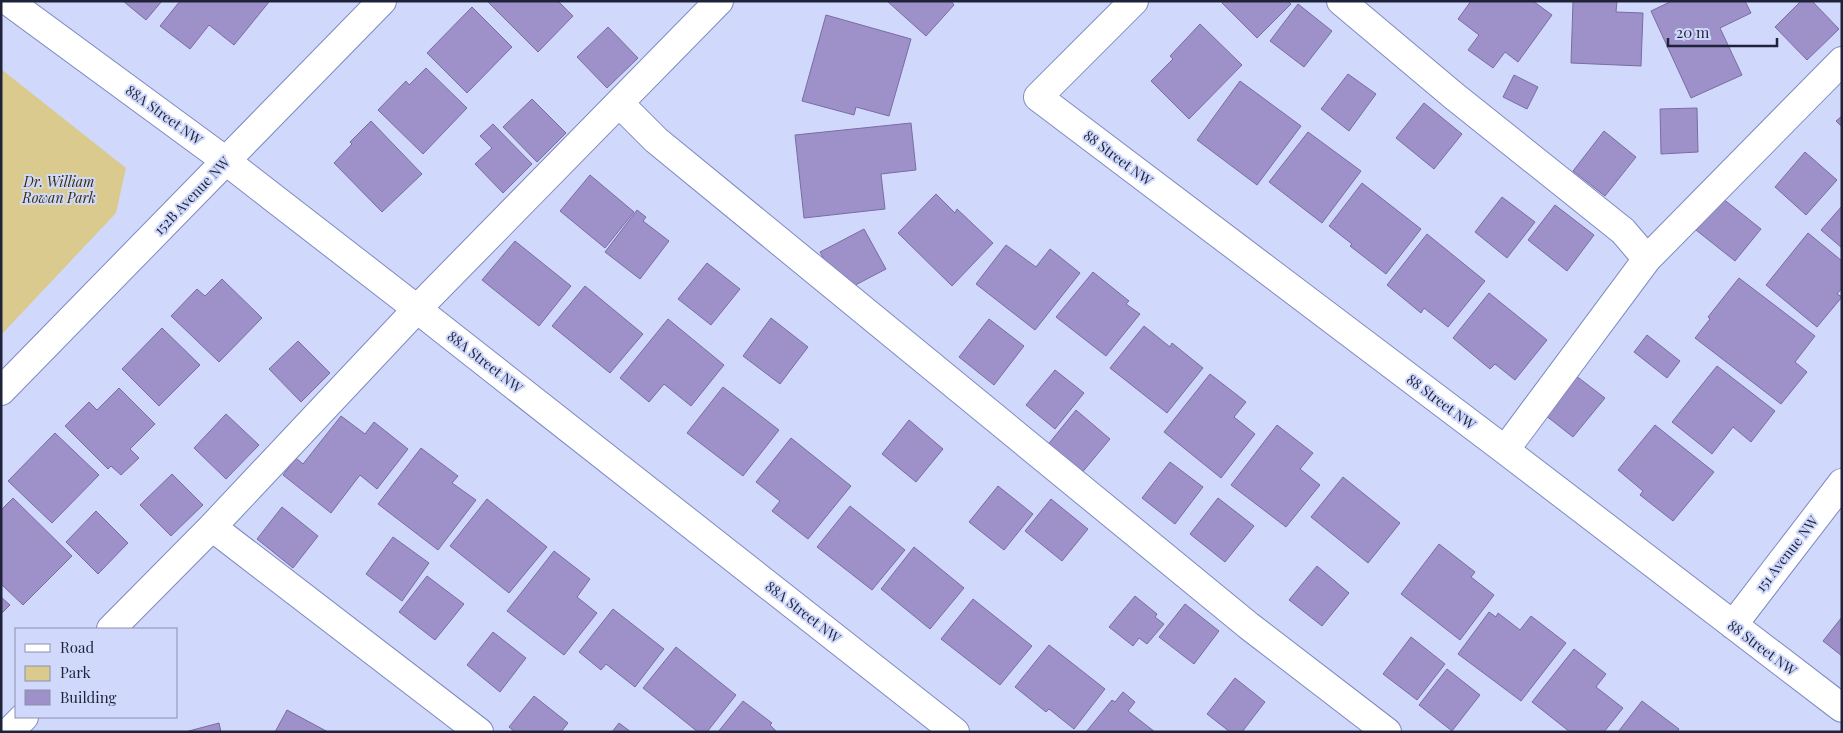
<svg xmlns="http://www.w3.org/2000/svg" width="1843" height="733" font-family="'Playfair Display',serif">
	<style>
		.green { fill: #dbca8e }
		.building { fill: #9e91ca; stroke: #796ca3 }
		.lines { fill: none; stroke-linecap: round; stroke-linejoin: round }
		.minor-casing { stroke: #7e8ac1; stroke-width: 30 }
		.minor { stroke: #fff; stroke-width: 28 }
		.labels { text-anchor: middle; stroke-width: 4; stroke-linejoin: round; paint-order: stroke }
		.street-label { font-size: 14px; fill: #1e2339; stroke: #d0d9fc }
		.park-label { font-size: 14px; font-style: italic; fill: #382d03; stroke: #d0d9fc }
	</style>
	<rect width="100%" height="100%" fill="#d0d9fc"/>
	<path class="green" d="M1,69l125,99 -10,45 -115,122z"/>
	<path class="building" d="M123,1h39l-16,19z
		M180,1h88l1,1 -35,43 -25,-20 -19,24 -30,-23z
		M487,1h71l15,15 -35,36z
		M887,1h64l3,4 -28,31z
		M1223,1h65l3,3 -34,34 -35,-35z
		M1471,1h62l19,14 -34,47 -13,-10 -12,16 -25,-18 11,-15 -21,-16z
		M1573,1h44l-1,11 27,1 -2,53 -70,-3z
		M1672,1h73l6,12 -31,15 22,47 -51,23 -40,-87z
		M1801,1h11l27,28 -32,31 -32,-33z
		M1298,4l34,27 -28,36 -34,-26z
		M472,7l40,40 -45,46 -40,-40z
		M826,15l85,24 -22,77 -33,-9 -2,8 -52,-14z
		M1200,24l42,41 -53,54 -38,-38 22,-22 -3,-3z
		M608,27l30,31 -31,30 -30,-31z
		M426,68l41,40 -44,46 -45,-44 28,-29 3,4z
		M1348,74l28,20 -27,37 -28,-22z
		M1514,75l24,12 -11,22 -24,-12z
		M1240,81l61,45 -44,59 -60,-45z
		M532,99l34,34 -29,29 -34,-35z
		M1424,103l38,31 -28,35 -38,-31z
		M1697,108l1,44 -37,2 -1,-45z
		M1842,116v11l-6,-6z
		M371,121l51,53 -40,38 -48,-49 18,-19 -2,-2z
		M911,123l5,47 -35,4 4,35 -81,9 -9,-83z
		M493,124l39,40 -29,29 -28,-29 17,-16 -12,-12z
		M1604,131l32,26 -31,39 -32,-25z
		M1308,132l53,39 -39,52 -53,-41z
		M1805,152l32,28 -31,35 -31,-28z
		M590,175l44,37 -29,36 -45,-37z
		M1362,183l59,46 -35,45 -36,-28 2,-2 -23,-18z
		M936,194l19,19 2,-4 36,34 -41,43 -54,-53z
		M1502,197l33,25 -28,36 -32,-26z
		M1722,198l39,31 -26,32 -39,-31z
		M1555,205l39,30 -27,36 -39,-31z
		M1842,206v42l-21,-18z
		M637,210l9,7 -3,4 26,20 -29,38 -35,-27z
		M864,229l22,40 -44,23 -22,-40z
		M1808,233l34,28v27l-5,6 5,3 -25,30 -51,-42z
		M1427,234l58,47 -37,46 -24,-19 -3,5 -34,-28z
		M515,241l56,45 -32,40 -57,-46z
		M1006,245l30,22 14,-18 30,24 -45,57 -59,-46z
		M707,263l33,26 -29,36 -33,-26z
		M1093,272l36,29 -3,3 14,10 -34,42 -50,-39z
		M1739,278l76,58 -20,26 12,10 -26,32 -86,-66 15,-19 -2,-2z
		M222,279l40,39 -43,44 -48,-46 26,-27 8,7z
		M585,286l58,48 -33,39 -58,-47z
		M1489,293l58,47 -32,40 -20,-16 -5,5 -37,-31z
		M771,318l37,29 -28,37 -37,-28z
		M668,319l56,46 -33,41 -27,-22 -15,18 -29,-24z
		M989,319l35,27 -30,39 -35,-28z
		M1144,326l26,21 2,-4 31,25 -36,45 -57,-45z
		M162,328l38,37 -41,41 -37,-37z
		M1647,335l33,26 -13,17 -33,-26z
		M298,341l32,32 -29,29 -32,-33z
		M1717,366l58,45 -24,31 -18,-15 -21,27 -40,-32z
		M1055,370l29,23 -29,36 -29,-24z
		M1571,372l34,26 -32,39 -33,-26z
		M1210,374l36,28 -12,15 21,17 -34,44 -57,-46z
		M723,387l56,43 -36,46 -56,-43z
		M119,388l36,36 -25,25 9,9 -18,17 -10,-9 -3,3 -43,-43 24,-24 8,8z
		M1076,410l34,29 -30,36 -34,-28z
		M226,414l33,31 -33,34 -32,-31z
		M341,416l24,18 9,-12 34,27 -31,40 -17,-14 -29,38 -48,-38 13,-17 7,6z
		M909,420l34,29 -27,33 -34,-28z
		M1277,425l36,28 -13,16 20,16 -34,42 -55,-42z
		M1655,425l59,47 -41,49 -33,-26 3,-4 -25,-21z
		M55,433l44,42 -47,48 -44,-42z
		M791,438l60,48 -43,53 -36,-28 8,-10 -24,-19z
		M421,448l37,28 -6,7 24,17 -38,50 -60,-46z
		M1170,462l33,25 -28,37 -33,-26z
		M172,474l31,31 -32,31 -31,-31z
		M1343,477l57,46 -32,40 -57,-46z
		M998,486l35,28 -29,36 -35,-28z
		M13,498l59,58 -49,49 -22,-21v-74z
		M1218,498l36,28 -29,36 -35,-28z
		M487,499l60,48 -38,46 -59,-47z
		M1051,499l37,30 -26,32 -37,-30z
		M850,506l55,44 -33,40 -55,-43z
		M282,507l36,29 -25,32 -36,-29z
		M96,511l32,32 -30,31 -32,-32z
		M393,537l36,26 -27,38 -36,-27z
		M1439,544l36,28 -4,5 23,18 -34,45 -59,-46z
		M914,547l50,41 -34,41 -49,-40z
		M554,551l36,28 -13,18 20,16 -33,42 -57,-44z
		M1317,566l32,27 -27,33 -33,-26z
		M427,576l37,28 -29,36 -36,-28z
		M1135,596l22,18 -2,3 9,7 -17,20 -8,-6 -6,8 -24,-19z
		M1,597l9,8 -9,9z
		M973,599l59,47 -32,39 -59,-46z
		M1185,604l34,27 -25,33 -35,-27z
		M613,609l51,40 -29,38 -29,-23 -5,6 -22,-18z
		M1489,612l7,5 2,-4 22,17 11,-14 35,27 -45,58 -63,-47z
		M1842,617v39l-19,-15z
		M493,632l33,26 -26,34 -33,-27z
		M1411,637l34,27 -28,36 -34,-26z
		M1049,645l56,44 -31,40 -25,-20 -3,3 -31,-25z
		M676,647l60,48 -29,37h-9l-55,-44z
		M1574,649l32,25 -10,13 27,21 -19,24h-34l-38,-30z
		M1447,669l33,26 -28,36 -33,-26z
		M1235,678l30,24 -23,30h-12l-23,-18z
		M1123,692l12,10 -7,9 27,21h-69l26,-32 3,2z
		M534,696l34,27 -7,9h-46l-6,-5z
		M743,701l29,22 -2,2 7,7h-59z
		M1642,701l37,28 -2,3h-59z
		M287,710l41,22h-53z
		M219,723l2,9h-36z
		M619,723l12,9h-19z"/>
	<g class="lines">
		<g class="minor-casing">
			<path id="minor" d="M8,1l218,160 191,148 538,423
				M1134,1l-96,96 467,353 337,258
				M1341,1l113,95 169,135 24,28
				M620,104l36,36 593,486 138,106
				M1,391l381,-390
				M1505,450l142,-191 195,-198
				M212,527l267,205
				M1733,625l109,-142
				M111,629l101,-102 205,-218 302,-308
				M9,732l15,-15"/>
		</g>
		<use href="#minor" class="minor"/>
	</g>
	<g class="labels">
		<g class="street-label">
			<text transform="translate(164 115) rotate(36)" y="5">88A Street NW</text>
			<text transform="translate(1118 158) rotate(37)" y="5">88 Street NW</text>
			<text transform="translate(192 196) rotate(-46)" y="5">152B Avenue NW</text>
			<text transform="translate(485 362) rotate(38)" y="5">88A Street NW</text>
			<text transform="translate(1441 402) rotate(37)" y="5">88 Street NW</text>
			<text transform="translate(1787 554) rotate(-52)" y="5">151 Avenue NW</text>
			<text transform="translate(803 612) rotate(38)" y="5">88A Street NW</text>
			<text transform="translate(1762 648) rotate(37)" y="5">88 Street NW</text>
		</g>
		<g class="park-label">
			<text x="59" y="187">Dr. William<tspan x="59" dy="16">Rowan Park</tspan></text>
		</g>
	</g>
	<rect width="1843" height="733" fill="none" stroke="#1e2339" stroke-width="5"/>
	<rect x="15" y="628" width="162" height="90" fill="#d0d9fc" stroke="#8990ae"/>
	<rect x="25" y="644" width="25" height="8" fill="#ffffff" stroke="#8990ae"/>
	<text x="60" y="653" font-size="15" fill="#1e2339">Road</text>
	<rect x="25" y="666" width="25" height="15" fill="#dbca8e" stroke="#8990ae"/>
	<text x="60" y="678" font-size="15" fill="#1e2339">Park</text>
	<rect x="25" y="690" width="25" height="15" fill="#9e91ca" stroke="#8990ae"/>
	<text x="60" y="703" font-size="15" fill="#1e2339">Building</text>
	<path d="M1668 38v8h109v-8" fill="none" stroke="#1e2339" stroke-width="2.5"/>
	<text x="1676" y="38" font-size="15" fill="#1e2339" stroke="#d0d9fc" stroke-width="4" paint-order="stroke">20 m</text>
</svg>
